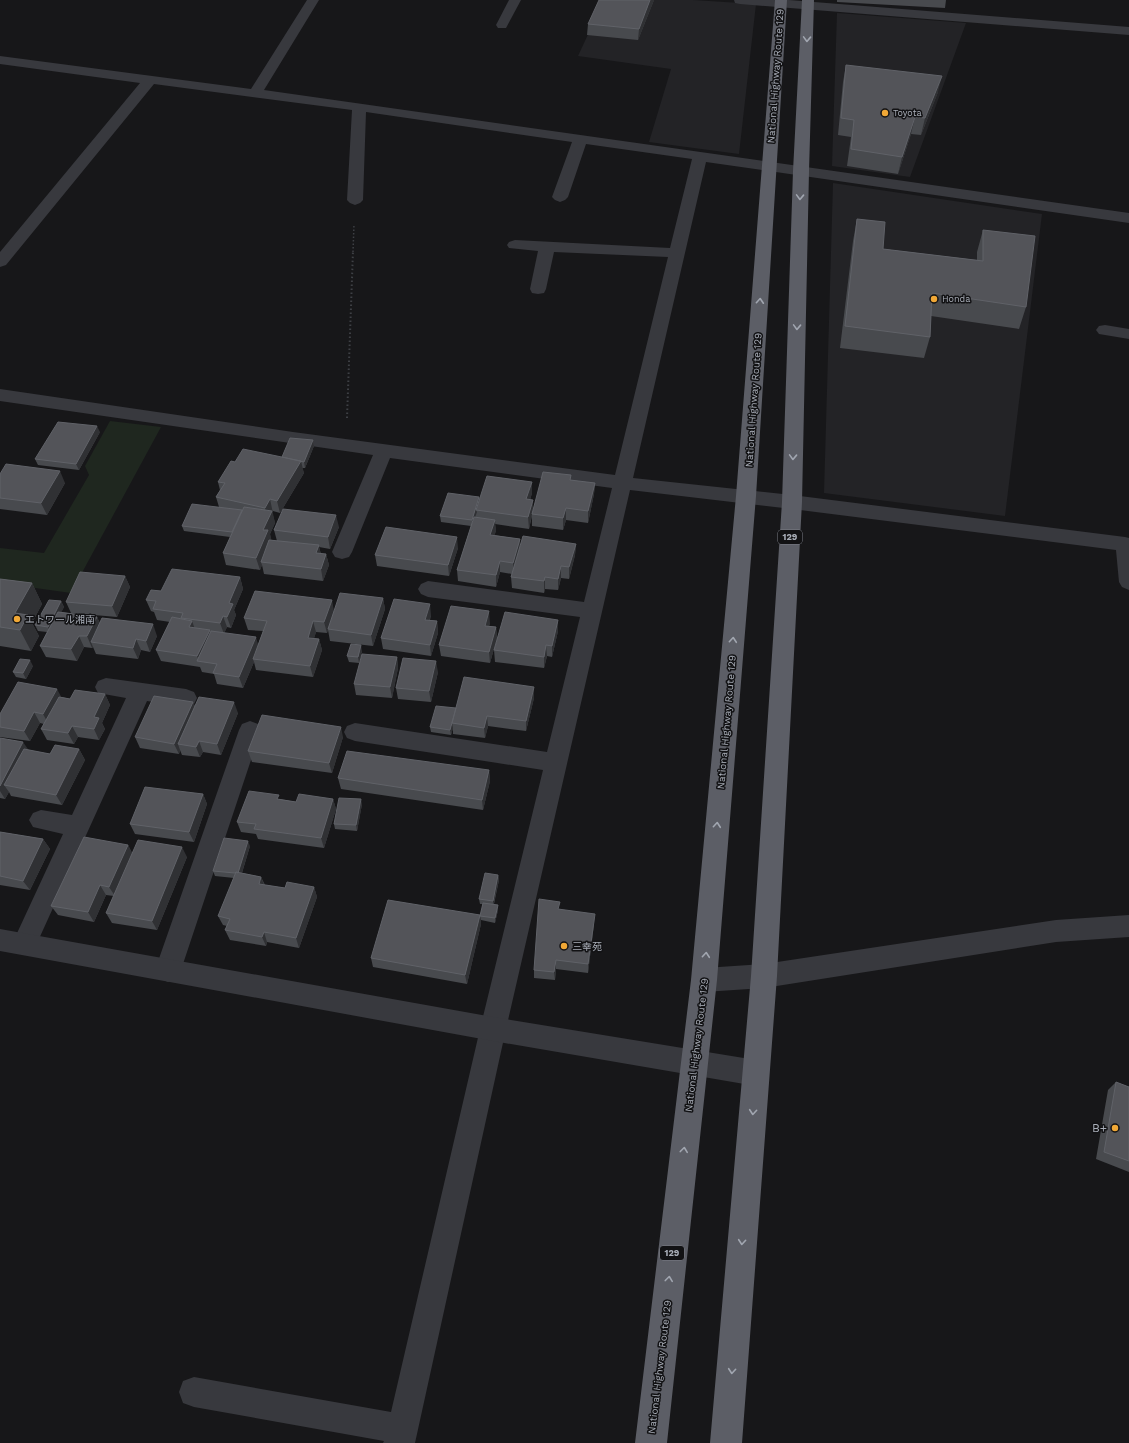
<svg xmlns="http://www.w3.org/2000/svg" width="1129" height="1443" font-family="'Work Sans','Noto Sans JP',sans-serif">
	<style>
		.built { fill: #232326 }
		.green { fill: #1f271f }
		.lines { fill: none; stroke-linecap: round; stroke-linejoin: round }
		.path-far1 { stroke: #3e4045; stroke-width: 1.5; stroke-dasharray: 1.5 2; stroke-linecap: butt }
		.path { stroke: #3e4045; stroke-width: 2; stroke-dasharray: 1.5 2.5; stroke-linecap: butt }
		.service { fill: #38393e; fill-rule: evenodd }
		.minor { fill: #38393e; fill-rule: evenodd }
		.tertiary { fill: #38393e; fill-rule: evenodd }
		.trunk { fill: #5c5e66; fill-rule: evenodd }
		.wall { fill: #484a4e }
		.shaded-wall { fill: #303134 }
		.building { fill: #535459; stroke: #606268 }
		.oneway { stroke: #a1a6b0 }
		.poi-dot { fill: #f1a836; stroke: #121214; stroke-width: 1.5 }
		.labels { text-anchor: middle; stroke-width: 3; stroke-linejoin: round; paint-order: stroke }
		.far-poi-label { font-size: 9px; fill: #a9aeb8; stroke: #121214; text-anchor: start }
		.shield { fill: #121214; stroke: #7c7f87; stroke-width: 1 }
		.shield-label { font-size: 9px; font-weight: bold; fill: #a9aeb8 }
		.street-label { font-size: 10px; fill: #a9aeb8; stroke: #121214 }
		.poi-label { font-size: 10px; fill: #a9aeb8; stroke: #121214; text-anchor: start }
		.near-poi-label { font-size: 12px; fill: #a9aeb8; stroke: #121214; text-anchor: end }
	</style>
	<rect width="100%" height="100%" fill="#171719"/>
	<path class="built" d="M604,0h89l63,4 -17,150 -90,-12 22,-73 -93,-13z
		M837,13l129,10 -56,154 -78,-11z
		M833,183l209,31 -37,302 -181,-23z"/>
	<path class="green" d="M110,421l51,6 -90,166 -71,-10v-35l44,5 45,-78 -4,-9z"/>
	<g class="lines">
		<path class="path-far1" d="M353,252l1,-28"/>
		<path class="path" d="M347,418l6,-167"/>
		<path class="service" d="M509,0h12l-15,28h-8l-2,-3z"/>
		<path class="minor" d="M307,0h12l-55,90 865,123v10l-423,-61 -73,316 159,17 333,42 4,1v52l-7,-3 -3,-5 -3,-32 -324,-41 -162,-19 -124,539 -91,414h-32l1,-2 -190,-34 -11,-4 -4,-11 4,-11 11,-4 197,35 89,-383 63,-259 -188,-29 -8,-3 -3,-6 3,-6 8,-3 192,29 33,-135 -152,-20 -7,-3 -3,-5 3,-5 7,-3 156,21 28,-114 -222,-30 -38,94 -3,5 -7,2 -7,-2 -3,-5 41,-97 -373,-54v-12l293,43 322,43 53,-218 -114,-5 -8,37 -2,4 -6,1 -6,-1 -2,-4 8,-38 -29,-3 -2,-3 2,-3 6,-2 155,8 22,-89 -106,-15 -18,53 -3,3 -5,2 -5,-2 -3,-3 20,-55 -206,-30 -3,88 -3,3 -5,2 -5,-2 -3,-3 5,-90 -198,-26 -148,181 -6,2v-15l140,-169 -140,-19v-8l251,33z
			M734,0h55l340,27v8l-389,-31 -5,-1z
			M1105,325l24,4v10l-30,-5 -3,-4 3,-4z
			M106,678l80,11 8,3 3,6 -3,6 -8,3 -39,-6 -114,251 -9,3 -9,-3 -3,-8 51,-110 -30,-7 -4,-7 4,-7 8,-3 31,5 54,-117 -28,-5 -3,-6 3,-6z
			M250,721l8,3 3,6 -80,240 -4,8 -9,4 -9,-4 -4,-8 84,-240 3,-6z
			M1129,915v22l-73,5 -292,46 -60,4 -9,-4 -4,-8 4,-8 9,-4 60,-4 292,-44z"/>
		<path class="tertiary" d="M0,929l493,88 263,43 9,4 4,9 -4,9 -9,4 -263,-45 -493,-90z"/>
		<path class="trunk" d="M775,0h12l-31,496 -39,484 -50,463h-32l56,-463 45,-484z
			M802,0h12l-5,171 -7,331 -25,474 -35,467h-32l41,-467 31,-474 11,-331z"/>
	</g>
	<path class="wall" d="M654,0l-16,40 -51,-5 1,-11z
		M837,0h109l-1,8 -108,-6z
		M846,65l92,27 -17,43 -10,-1 -13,40 -51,-8 4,-29 -13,-2 5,-53z
		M857,219l26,30 94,11v-8l6,-22 43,77 -7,22 -88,-13 -1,21 -6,21 -84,-10 13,-107z
		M100,432l-21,38 -41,-5 -3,-6z
		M313,440l1,6 -9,22h-3l2,5 -24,40 -7,-2 -1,1 3,11 -5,11 1,6 6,1 -3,-11 65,-3 -9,22 -11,-2 2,7h5l3,11 -6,16 -59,-7 -2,-9 -2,5 -34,-5 -3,-12 7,-16 -46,-6 -2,-5 37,-19 -3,-10 4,-7 -2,-8 17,-20 47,-5z
		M0,474l65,9 -18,32 -47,-6z
		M571,480l24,3 -1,11 -6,29 -22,-3 -3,10 -31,-4v-10l-3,13 -34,-5 1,7 -2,4 26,4v8l56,-3 -1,11 -6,24 -8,-1 -3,12 -13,-1 -1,4 -32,-5 -1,-11 1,-3 -12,-2 -4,15 -38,-6 -1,-11 14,-44 -30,-4 -1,-6 39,-19v4l53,-8 -2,7 3,10z
		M458,548l-9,28 -72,-10 -2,-11z
		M125,576l5,11 -13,30 -46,-4 -5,-11z
		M240,577l3,12 -9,21 2,5 -5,13 -4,-1 -3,6 34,12 5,-14 -15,-1 -4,-12 90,-7 49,-13 2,11 -12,37 -43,-5 -2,-11 -1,3 -11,-1 -2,6 5,1 3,11 -9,27 -57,-7 -2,-8 -11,26 -26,-4 -3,-10 -12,-2 -2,-5 -39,-6 -5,-11 14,-28 -13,-2 -3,-8 -3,-1 -5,-11 15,-9z
		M0,579l32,4 10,21 -10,19 7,13 -8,15 -31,-5z
		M61,601l3,6 -3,5 36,5 3,6 57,13 -7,16 -9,-2 -3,9 -42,-5 -3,-7 -1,1 -8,-1 -7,14 -31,-4 -6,-11 7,-14 -9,-1 -3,-6z
		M431,615l-1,5 7,1 1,12 -7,23 -48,-7 -2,-11z
		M558,620v11l-6,26 -5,-1 -3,12 -49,-6 -1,-12z
		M490,623l-1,3 7,1 1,11 -7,25 -49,-7 -2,-11z
		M362,651l-3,12 -10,-1 -2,-6z
		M397,657l1,11 -6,30 -36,-3 -2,-11z
		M33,666l-7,13 -10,-2 -3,-5z
		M438,672l-7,30 -33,-3 -2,-11z
		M105,694l5,11 -8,18 3,6 -6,11 -21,-3 -4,7 -27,-4 -6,-11 3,-5 -4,-1 -10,18 -30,-4v-23l62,-17 8,2z
		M534,698l-8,33 -38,-5 -3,12 -32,-4v-6l-2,7 -20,-3 -1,-5 26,-19z
		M193,702l2,4 43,7 -17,42 -18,-3 -3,5 -18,-2 -2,-5 -1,4 -39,-6 -5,-11z
		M343,737l-11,36 -80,-11 -4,-11z
		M0,738l28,12 22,4 29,-5 6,11 -23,45 -51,-9 -2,-4 -4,7 -5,-1z
		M489,770l1,11 -7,29 -142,-21 -3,-11z
		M203,794l4,10 -13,38 -59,-8 -5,-10z
		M280,799l16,3 37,-3 3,10 -12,39 -66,-9 -2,-5 -15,-2 -4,-10z
		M362,804l-5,27 -22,-2 -1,-5z
		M0,832l43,7 7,10 -20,41 -30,-5z
		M128,845l4,8 55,4 -30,73 -45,-7 -6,-10 8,-17 -8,-1 -12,27 -36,-7 -7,-9z
		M250,846l-8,27 19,4 4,8 20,3 29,-1 3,10 -18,51 -32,-6 -1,4 -36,-6 -5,-10 2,-4 -4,-1 -5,-9 16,-38 -19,-2 -2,-5z
		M498,875l1,5 -5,24 4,6 -3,13 -14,-3 -1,-4 3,-12h-3l-1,-5z
		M560,909l34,15 -6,49 -32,-4 -1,11 -21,-2v-8z
		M480,915l1,9 -14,60 -94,-17 -2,-9z
		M1116,1082l13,5v85l-33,-13 12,-69z"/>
	<path class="shaded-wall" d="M650,0h4l-16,40 1,-11z
		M942,76l-4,16 -17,43 4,-17z
		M915,117l-4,17 -13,40 4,-17z
		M97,426l3,6 -21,38 -3,-6z
		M313,440l1,6 -9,22 -1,-6z
		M301,461l3,12 -24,40 -3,-12z
		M60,471l5,12 -18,32 -6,-12z
		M532,482v11l-5,18 -1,-12z
		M595,483l-1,11 -6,29v-12z
		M479,497l1,6 -4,7 1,2 -5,14v-6z
		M270,499l5,24 -5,11 2,8 -11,20 1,3 -2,5 -4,-12 7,-28 5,-11 -3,-11z
		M533,500v12l-1,2 -3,15 -1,-12z
		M566,508v12l-3,10v-12z
		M336,515l3,12 -9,22 -2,-12z
		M495,520l1,11 -5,15 -1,-11z
		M457,537l1,11 -9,28 -1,-11z
		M520,539v12l-6,23 -1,-11z
		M576,544l-1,11 -6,24v-12z
		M319,545l2,12 -5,-4z
		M326,554l3,11 -6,16 -2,-12z
		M500,561v11l-4,15v-12z
		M561,566v12l-3,12v-11z
		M125,576l5,11 -13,30 -5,-11z
		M240,577l3,12 -9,21 2,5 -5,13 -4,-11 2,-14z
		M545,577v12l-1,4v-12z
		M32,583l10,21 -10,19 7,13 -8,15 -11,-21 -5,-17z
		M383,598l2,11 -12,37 -2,-11z
		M332,600l2,11 -7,22 -3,-11z
		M61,601l3,6 -13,26 -3,-6z
		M430,604l1,11 -5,16 -1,-11z
		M489,611l1,12 -4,14 -1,-11z
		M223,616l4,11 -3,7 -4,-11z
		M97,617l5,11 -11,14 2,5 -1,1 -5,-12z
		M558,620v11l-6,26v-11z
		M192,621l4,11 -7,-5z
		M313,621l3,11 -5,17 -3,-11z
		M437,621l1,12 -7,23 -1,-11z
		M153,624l4,12 -7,16 -4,-11z
		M496,627l1,11 -7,25 -1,-11z
		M210,630l4,11 -15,20 -2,-5z
		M79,636l5,11 -7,14 -6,-12z
		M256,637l3,11 -6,11 1,3 -11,26 -4,-11z
		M136,639l5,11 -3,9 -5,-11z
		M319,639l3,11 -9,27 -3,-11z
		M361,645l1,6 -3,12 -1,-6z
		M546,645l1,11 -3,12v-11z
		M397,657l1,11 -6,30 -2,-11z
		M30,660l3,6 -7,13 -3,-6z
		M436,661l2,11 -7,30 -2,-11z
		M534,687v11l-8,33v-10z
		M57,689l6,11 -14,25 -6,-11z
		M105,694l5,11 -8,18 3,6 -6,11 -5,-11v-12z
		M193,702l4,11 -19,31 2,6 -1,4 -5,-10z
		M234,702l4,11 -17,42 -4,-11z
		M456,708l-4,15 1,5 -2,7 -1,-5z
		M34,712l6,11 -10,18 -6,-10z
		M487,716l1,10 -3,12 -1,-10z
		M72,726l6,11 -4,7 -6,-11z
		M341,727l2,10 -11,36 -3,-10z
		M199,741l4,11 -3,5 -4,-10z
		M23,742l7,10 -26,33 5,7 -4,7 -5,-8v-5z
		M79,749l6,11 -23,45 -6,-10z
		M489,770l1,11 -7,29 -1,-10z
		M203,794l4,10 -13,38 -5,-10z
		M333,799l3,10 -12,39 -3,-10z
		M361,799l1,5 -5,27 -1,-6z
		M43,839l7,10 -20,41 -7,-9z
		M248,841l2,5 -10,33 -2,-5z
		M128,845l5,10 -18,41 -6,-9z
		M182,847l5,10 -30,73 -5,-9z
		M498,875l1,5 -6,26v-5z
		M261,877l4,10 -6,-3z
		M100,885l6,10 -12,27 -6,-10z
		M314,887l3,10 -18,51 -3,-10z
		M498,905v5l-3,13v-5z
		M595,914l-1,10 -6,49v-9z
		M480,915l1,9 -14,60 -2,-9z
		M264,932l3,10 -1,4 -4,-9z
		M556,960v9l-1,11 -1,-8z"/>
	<path class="building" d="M599,0h51l-11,29 -51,-5z
		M846,65l96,11 -17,42 -10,-1 -13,40 -51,-8 3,-29 -13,-2z
		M857,219l28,3 -2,27 100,12v-31l52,6 -9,71 -94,-14 -2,44 -85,-11z
		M58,422l39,4 -21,38 -41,-5z
		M290,438l23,2 -9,22 -22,-5z
		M243,449l58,12 -24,40 -7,-2 -5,9 -49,-11 9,-14 -7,-1 13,-21 4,1z
		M6,464l54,7 -19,32 -41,-5v-24z
		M543,472l28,3 -1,5 25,3 -7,28 -22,-3 -3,10 -31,-4z
		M487,476l45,6 -6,17 7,1 -5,17 -52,-7z
		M448,493l31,4 -7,23 -32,-4z
		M192,504l50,6 -10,22 -50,-6z
		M244,507l28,4 -9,19h5l-12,28 -33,-5z
		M283,509l53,6 -8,22 -54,-7z
		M474,517l21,3 -5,15 30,4 -7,24 -13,-2 -4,14 -39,-5z
		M386,527l71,10 -9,28 -73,-10z
		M523,536l53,8 -7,23 -8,-1 -3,13 -13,-2 -1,4 -33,-4z
		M269,540l50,5 -3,8 10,1 -5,15 -60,-7z
		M172,569l68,8 -11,26 4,1 -6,13 -4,-1 -3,7 -39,-5 2,-5 -30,-4 3,-8 -10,-1 5,-10 10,1z
		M80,572l45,4 -13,30 -46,-4z
		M0,579l32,4 -17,30 13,2 -8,15 -20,-3z
		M255,591l77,9 -8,22 -11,-1 -5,17 11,1 -9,27 -57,-7 14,-38 -23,-3z
		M340,593l43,5 -12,37 -43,-6z
		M394,599l36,5 -5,16 12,1 -7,24 -49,-7z
		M49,600l12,1 -13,26 -13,-2z
		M451,606l38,5 -4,15 11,1 -7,25 -50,-7z
		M58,612l39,5 -10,19h-8l-8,13 -31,-3z
		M505,612l53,8 -6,26 -6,-1 -2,12 -50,-7z
		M172,617l20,4 -3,6 21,3 -13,26 -41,-6z
		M102,618l51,6 -7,17 -10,-2 -3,9 -42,-6z
		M211,631l45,6 -17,40 -26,-4 4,-9 -20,-3z
		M351,644l10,1 -3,12 -11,-1z
		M362,654l35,3 -7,30 -36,-3z
		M403,658l33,3 -7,30 -33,-3z
		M20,659l10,1 -7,13 -10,-1z
		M464,677l70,10 -8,34 -39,-5 -3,12 -32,-5z
		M18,682l39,7 -14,25 -9,-2 -10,19 -24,-4v-13z
		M75,690l30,4 -11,23 5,1 -5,11 -22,-3 -4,7 -27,-4 18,-32 11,2z
		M154,696l39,6 -19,42 -39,-7z
		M199,697l35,5 -17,42 -18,-3 -3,6 -18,-3z
		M436,706l20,2 -6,22 -20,-3z
		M262,715l79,12 -12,36 -81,-12z
		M0,738l23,4 -23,44z
		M55,745l24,4 -23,46 -52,-10 20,-36 26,5z
		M347,751l142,19 -7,30 -144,-22z
		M145,787l58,7 -14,38 -59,-8z
		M249,791l30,4 -2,4 19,3 3,-8 34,5 -12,39 -67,-9 2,-5 -19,-2z
		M339,798l22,1 -5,26 -22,-1z
		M0,832l43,7 -20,42 -23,-5z
		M84,837l44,8 -19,42 -9,-2 -12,27 -37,-6z
		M224,838l24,3 -10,32 -2,-1 -1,1 -22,-2z
		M138,840l44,7 -30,74 -46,-8z
		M236,872l25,5 -2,7 26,4 2,-6 27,5 -18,51 -32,-6 -2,5 -37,-7 5,-11 -12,-3z
		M485,873l13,2 -5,26 -14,-2z
		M539,899l21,3 -2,7 37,5 -7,50 -32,-4 -2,12 -20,-2z
		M388,900l92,15 -15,60 -94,-17z
		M483,903l15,2 -3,13 -15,-2z
		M1116,1082l13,5v74l-25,-9z"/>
	<defs><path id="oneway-chevron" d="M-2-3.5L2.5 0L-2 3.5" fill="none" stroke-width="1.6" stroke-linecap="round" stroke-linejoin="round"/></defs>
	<g class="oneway">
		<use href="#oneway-chevron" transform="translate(807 39) rotate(92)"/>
		<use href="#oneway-chevron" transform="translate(800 197) rotate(92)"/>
		<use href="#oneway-chevron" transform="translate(760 301) rotate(-86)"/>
		<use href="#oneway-chevron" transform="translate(797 327) rotate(92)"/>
		<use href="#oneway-chevron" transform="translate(793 457) rotate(92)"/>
		<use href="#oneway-chevron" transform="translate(733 640) rotate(-85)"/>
		<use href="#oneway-chevron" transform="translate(717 825) rotate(-85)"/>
		<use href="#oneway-chevron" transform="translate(706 955) rotate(-85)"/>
		<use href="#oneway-chevron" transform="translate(753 1112) rotate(95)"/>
		<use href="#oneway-chevron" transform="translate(684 1150) rotate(-83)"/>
		<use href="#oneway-chevron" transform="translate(742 1242) rotate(95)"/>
		<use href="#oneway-chevron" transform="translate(669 1279) rotate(-83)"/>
		<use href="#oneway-chevron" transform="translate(732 1371) rotate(95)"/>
	</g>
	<g class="poi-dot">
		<circle cx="885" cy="113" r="4"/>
		<circle cx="934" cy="299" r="4"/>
		<circle cx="17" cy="619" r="4"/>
		<circle cx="564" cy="946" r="4"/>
		<circle cx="1115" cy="1128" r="4"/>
	</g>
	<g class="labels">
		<g class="far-poi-label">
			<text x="893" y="116">Toyota</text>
			<text x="942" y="302">Honda</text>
		</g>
		<g class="shield">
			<rect x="778" y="530" width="24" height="14" rx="3"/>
			<rect x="660" y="1246" width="24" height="14" rx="3"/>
		</g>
		<g class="shield-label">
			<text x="790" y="540">129</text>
			<text x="672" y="1256">129</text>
		</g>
		<g class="street-label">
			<text transform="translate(775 76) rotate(-86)" y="4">National Highway Route 129</text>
			<text transform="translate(753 400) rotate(-86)" y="4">National Highway Route 129</text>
			<text transform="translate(726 722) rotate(-85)" y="4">National Highway Route 129</text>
			<text transform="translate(696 1045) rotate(-83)" y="4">National Highway Route 129</text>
			<text transform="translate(659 1367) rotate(-83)" y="4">National Highway Route 129</text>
		</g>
		<g class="poi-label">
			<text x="25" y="623">エトワール湘南</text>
			<text x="572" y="950">三幸苑</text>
		</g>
		<g class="near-poi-label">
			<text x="1107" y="1132">B+</text>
		</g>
	</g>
</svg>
